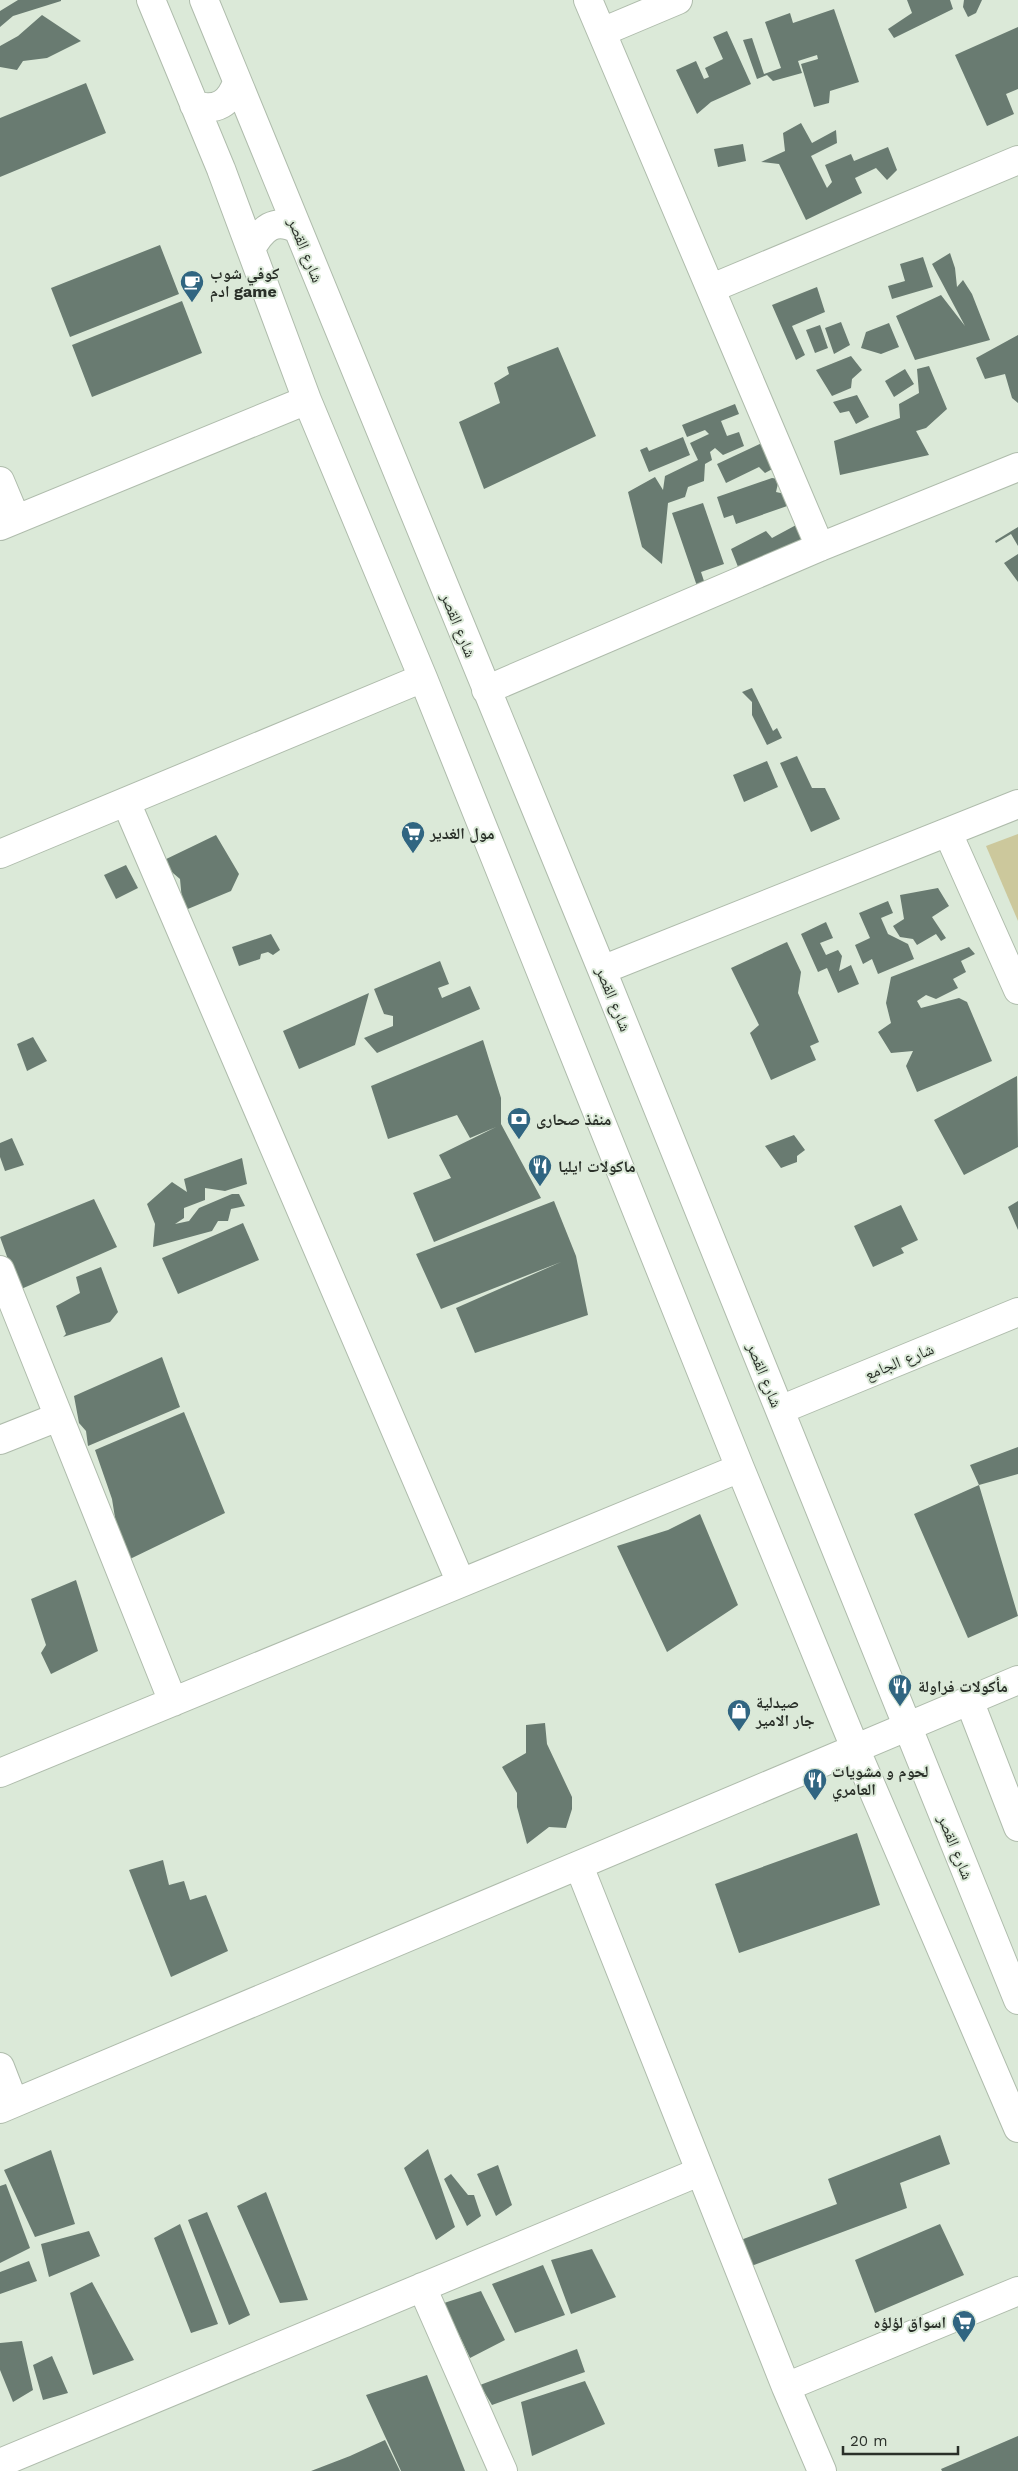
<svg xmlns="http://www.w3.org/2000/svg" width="1018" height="2471" font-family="'Work Sans','Noto Naskh Arabic',sans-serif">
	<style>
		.green { fill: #ccc89c }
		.building { fill: #697b71 }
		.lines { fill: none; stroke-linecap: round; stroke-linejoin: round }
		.minor-casing { stroke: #afbcac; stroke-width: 30 }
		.minor { stroke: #fff; stroke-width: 28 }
		.labels { text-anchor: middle; stroke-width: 4; stroke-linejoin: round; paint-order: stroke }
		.street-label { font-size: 16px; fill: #2a3029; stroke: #dbe9d8 }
		.poi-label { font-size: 16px; font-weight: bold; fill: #2a3029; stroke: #dbe9d8; text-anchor: start }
	</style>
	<rect width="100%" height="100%" fill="#dbe9d8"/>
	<path class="green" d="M1018,834v87l-32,-75z"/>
	<path class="building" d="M18,0h43v1l-48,15 -13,11v-16z
		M907,0h43l3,9 -59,29 -6,-9 24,-16z
		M964,0h18l-6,13 -8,4 -5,-10z
		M834,9l25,73 -29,9 -1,12 -15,4 -13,-43 17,-5 -1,-4 -19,6 4,12 -29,8 -6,-6 -10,4 -14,-39 9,-2 12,36 17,-6 -16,-46 25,-9 3,10z
		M42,15l39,26 -34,17 -24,3 -6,9 -17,-3v-21l18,-10z
		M1018,27v62l-12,5 8,20 -27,12 -32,-71z
		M727,31l24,53 -40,18 -14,12 -21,-44 20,-9 8,18 5,-2 -4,-9 18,-9 -10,-22z
		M86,83l20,50 -106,44v-59z
		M801,123l11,20 24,-13 1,13 -26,13 16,32 5,-6 -7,-17 26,-11 3,7 34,-14 9,23 -10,10 -11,-12 -21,10 7,15 -56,27 -27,-56 -18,-2 24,-11 -2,-18z
		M743,144l3,17 -28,6 -4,-18z
		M160,245l19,49 -109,43 -19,-49z
		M950,253l5,15 2,19 6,-7 9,14 18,46 -75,20 -19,-44 45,-21 24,31 -33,-62z
		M923,257l10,30 -41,12 -4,-13 17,-5 -5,-17z
		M817,287l8,25 -33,14 13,29 -9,5 -24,-55z
		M182,301l20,52 -110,44 -20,-52z
		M841,322l9,23 -16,9 -9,-26z
		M889,323l10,24 -18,7 -20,-6 5,-16z
		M820,325l8,23 -13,5 -9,-23z
		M1018,335v68l-6,-5 -7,-24 -20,5 -9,-21z
		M558,347l38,89 -112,53 -25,-67 41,-19 -6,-20 15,-9 -2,-7z
		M851,356l11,14 -10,9 -1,9 -19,8 -16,-26z
		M929,366l18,43 -21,19 -10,3 13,24 -89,20 -6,-34 66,-23 -1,-14 20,-11 -2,-24z
		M905,369l9,15 -20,13 -9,-16z
		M857,395l12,22 -13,7 -7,-13 -9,2 -7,-11z
		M735,404l4,10 -18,7 6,15 12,-4 5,14 -21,9 -8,-7 -5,4 2,8 -7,4 -1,17 -16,6 -3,10 -17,6 -6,61 -20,-17 -14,-55 27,-15 8,13 2,-14 33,-16 -8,-17 19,-9 -4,-4 -18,7 -5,-12z
		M683,437l7,18 -41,17 -9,-22 7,-3 2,4z
		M764,442l12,25 -11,6 -6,-6 -33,16 -9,-19z
		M772,478l7,1 -3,13 9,2 5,11 -54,19 -3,-9 -9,3 -7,-21z
		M703,503l21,61 -23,8 5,15 -8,2 -26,-76z
		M798,524l6,20 -62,33 -11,-28 35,-18 6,7z
		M1018,527v19l-7,-12 -15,9 -1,-2z
		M1018,554v28l-14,-19z
		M752,688l21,43 4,-3 5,10 -15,7 -15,-30v-13l-10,-10z
		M797,756l15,32h13l15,31 -29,13 -31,-69z
		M767,761l11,26 -34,15 -11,-27z
		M216,835l23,39 -8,17 -48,20 -3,-32 -20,-17z
		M126,865l12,23 -22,11 -12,-24z
		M938,888l11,18 -17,11 14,21 -5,3 -5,-7 -19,11 -4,-6 -13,-2 -7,-11 11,-7 -4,-24z
		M888,901l5,12 -12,5 7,16 20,10 6,15 -36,15 -6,-15 -9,5 -8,-19 15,-7 -11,-25z
		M826,922l7,16 -13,5 6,12 12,-5 4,6 -3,15 12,-6 8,19 -21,9 -11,-25 -9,4 -17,-38z
		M271,934l9,16 -7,5 -5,-3 -7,2 -1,5 -21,7 -7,-19z
		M787,942l14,30 -3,21 21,49 -9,4 6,14 -45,20 -21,-47 9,-8 -28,-57z
		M969,947l6,7 -14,7 5,11 -13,7 5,9 -22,11 -10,-4 -9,6 4,7 38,-10 8,4 25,59 -75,31 -11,-26 7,-15 -22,2 -13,-21 13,-9 -5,-20 5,-26z
		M440,961l9,23 -11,4 4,10 28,-12 10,23 -103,44 -13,-15 29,-12v-10l-9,-2 -10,-25z
		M369,993l-14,52 -56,24 -16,-38z
		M33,1037l14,24 -20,10 -10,-27z
		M483,1040l18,58v26l40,74 -107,44 -21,-49 38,-15 -12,-23 57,-28 -26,11 -13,-23 -69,24 -17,-53z
		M1017,1076l1,71 -54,28 -30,-55z
		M794,1135l11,15 -8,6v6l-16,6 -16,-22z
		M12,1138l12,27 -19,6 -5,-14v-14z
		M242,1158l5,26 -22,7 -20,-3v12l-21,8v10l-9,6 14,-3 10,-13 33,-14h7l6,12 -14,3 -3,12h-10l-6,10 -59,16 2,-23 -8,-20 25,-22 15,10 -3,-13z
		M94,1199l23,48 -98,43 -19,-53z
		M554,1201l22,55 12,59 -113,38 -19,-45 105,-46 -120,47 -25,-55z
		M1018,1201v29l-10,-23z
		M901,1205l17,35 -17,8 3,5 -31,14 -19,-41z
		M243,1223l16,37 -81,34 -16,-36z
		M101,1267l17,45 -8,10 -47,15 3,-3 -10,-28 24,-13 -4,-16z
		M162,1357l18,50 -92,39 -2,-15 -7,-8 -5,-27z
		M184,1412l41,101 -95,46 -13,-29 -5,-31 -17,-49z
		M1018,1447v27l-39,11 -9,-20z
		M979,1485l39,131 -50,22 -54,-124z
		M700,1514l38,91 -71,47 -50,-106 51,-16z
		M76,1580l22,71 -47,23 -10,-21 5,-8 -15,-46z
		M545,1723l2,21 25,53v12l-6,19 -17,-1 -22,17 -10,-37v-14l-15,-26 24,-14v-28z
		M857,1833l23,72 -141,48 -24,-69z
		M163,1860l6,25 15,-4 6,19 16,-5 22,56 -57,26 -42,-107z
		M940,2135l10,29 -50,19 7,25 -161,60 -8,-27 99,-37 -9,-25z
		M428,2149l27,78 -19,13 -32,-72z
		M51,2150l24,74 -40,13 -31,-67z
		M498,2165l14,40 -16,11 -19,-42z
		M451,2174l17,21h6l7,21 -14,10 -23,-47z
		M6,2184l24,64 -30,15v-77z
		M266,2192l42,108 -28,3 -43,-97z
		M207,2212l43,103 -21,10 -41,-105z
		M180,2224l38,100 -27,9 -37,-95z
		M940,2224l24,51 -89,38 -20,-53z
		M89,2231l11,25 -51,21 -8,-33z
		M592,2249l24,48 -45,17 -20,-54z
		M29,2261l8,20 -37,13v-22z
		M543,2265l22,50 -50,18 -23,-49z
		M92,2282l42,78 -41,15 -23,-82z
		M481,2291l24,49 -35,18 -26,-55z
		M22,2341l11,49 -20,12 -13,-32v-27z
		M577,2349l8,23 -93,33 -12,-20z
		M52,2356l16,37 -25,7 -10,-35z
		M427,2375l38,96h-64l-35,-76z
		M585,2381l20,43 -73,32 -11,-54z
		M1018,2436v35h-76l-1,-2z
		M385,2440l15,31h-89l39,-15z"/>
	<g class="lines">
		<g class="minor-casing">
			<path id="minor" d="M151,0l70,169 86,231 116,278 317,790 115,280 163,380
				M204,0l398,970 416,1030
				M588,0l232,547
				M602,32l76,-32
				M194,105c23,7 36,-2 43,-23
				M251,249c11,-20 23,-32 46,-20
				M712,288l306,-128
				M0,481l16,38
				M0,526l307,-126
				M486,690l334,-143 198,-80
				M126,802l335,781
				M948,833l70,157
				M0,854l423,-176
				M602,970l416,-166
				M0,1270l173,432
				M780,1410l238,-98
				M0,1440l58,-23
				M969,1700l49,127
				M0,1773l740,-305
				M579,1866l207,521 36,84
				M0,2067l14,36
				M0,2109l1018,-429
				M422,2287l81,184
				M786,2387l232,-96
				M0,2463l699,-291"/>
		</g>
		<use href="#minor" class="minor"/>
	</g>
	<defs>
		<g id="cafe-pin" transform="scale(1.25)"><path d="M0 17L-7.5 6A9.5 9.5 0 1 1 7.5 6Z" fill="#306581" stroke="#dbe9d8"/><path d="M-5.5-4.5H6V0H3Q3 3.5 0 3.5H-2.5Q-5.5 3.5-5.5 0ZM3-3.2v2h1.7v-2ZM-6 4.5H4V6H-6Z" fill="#fff"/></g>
		<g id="supermarket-pin" transform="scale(1.25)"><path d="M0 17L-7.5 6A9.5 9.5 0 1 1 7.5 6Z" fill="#306581" stroke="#dbe9d8"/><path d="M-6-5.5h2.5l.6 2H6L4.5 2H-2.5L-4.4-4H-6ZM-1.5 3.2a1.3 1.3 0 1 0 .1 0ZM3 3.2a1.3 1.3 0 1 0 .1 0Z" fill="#fff"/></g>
		<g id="bank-pin" transform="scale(1.25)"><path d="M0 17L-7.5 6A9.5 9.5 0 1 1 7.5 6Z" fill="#306581" stroke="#dbe9d8"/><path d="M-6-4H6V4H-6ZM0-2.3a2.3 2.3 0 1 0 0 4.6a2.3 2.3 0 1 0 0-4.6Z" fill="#fff"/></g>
		<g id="restaurant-pin" transform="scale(1.25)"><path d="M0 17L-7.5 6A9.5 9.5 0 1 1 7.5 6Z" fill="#306581" stroke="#dbe9d8"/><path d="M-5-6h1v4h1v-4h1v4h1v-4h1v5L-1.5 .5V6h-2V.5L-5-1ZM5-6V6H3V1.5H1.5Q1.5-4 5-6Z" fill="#fff"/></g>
		<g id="shop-pin" transform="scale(1.25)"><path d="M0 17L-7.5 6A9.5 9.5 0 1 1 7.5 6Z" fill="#306581" stroke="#dbe9d8"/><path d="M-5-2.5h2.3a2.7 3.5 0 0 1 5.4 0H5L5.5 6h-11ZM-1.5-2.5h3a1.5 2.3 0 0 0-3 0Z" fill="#fff"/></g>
	</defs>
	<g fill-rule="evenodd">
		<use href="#cafe-pin" x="192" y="282"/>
		<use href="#supermarket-pin" x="413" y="833"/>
		<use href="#bank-pin" x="519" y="1119"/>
		<use href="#restaurant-pin" x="540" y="1166"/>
		<use href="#restaurant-pin" x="900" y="1686"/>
		<use href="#shop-pin" x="739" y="1711"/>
		<use href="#restaurant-pin" x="815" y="1780"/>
		<use href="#supermarket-pin" x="964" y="2322"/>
	</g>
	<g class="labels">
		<g class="street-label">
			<text transform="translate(306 250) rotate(68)" y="6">شارع القصر</text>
			<text transform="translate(459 625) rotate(68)" y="6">شارع القصر</text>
			<text transform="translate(614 999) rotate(68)" y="6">شارع القصر</text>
			<text transform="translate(899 1361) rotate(-22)" y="6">شارع الجامع</text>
			<text transform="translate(765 1375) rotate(68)" y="6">شارع القصر</text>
			<text transform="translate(956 1847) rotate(68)" y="6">شارع القصر</text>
		</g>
		<g class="poi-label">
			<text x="210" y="279">كوفي شوب<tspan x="210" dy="18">ادم game</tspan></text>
			<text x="430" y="839">مول الغدير</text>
			<text x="536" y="1125">منفذ صحارى</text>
			<text x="558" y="1172">ماكولات ايليا</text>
			<text x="918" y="1692">مأكولات فراولة</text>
			<text x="756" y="1708">صيدلية<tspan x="756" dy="18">جار الامير</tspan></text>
			<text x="832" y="1777">لحوم و مشويات<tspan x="832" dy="18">العامري</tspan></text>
			<text x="946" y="2328" text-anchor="end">اسواق لؤلؤه</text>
		</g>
	</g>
	<path d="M843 2446v8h115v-8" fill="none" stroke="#2a3029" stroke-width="2.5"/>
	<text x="850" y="2446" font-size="15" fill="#2a3029" stroke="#dbe9d8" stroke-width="4" paint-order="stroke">20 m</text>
</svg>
